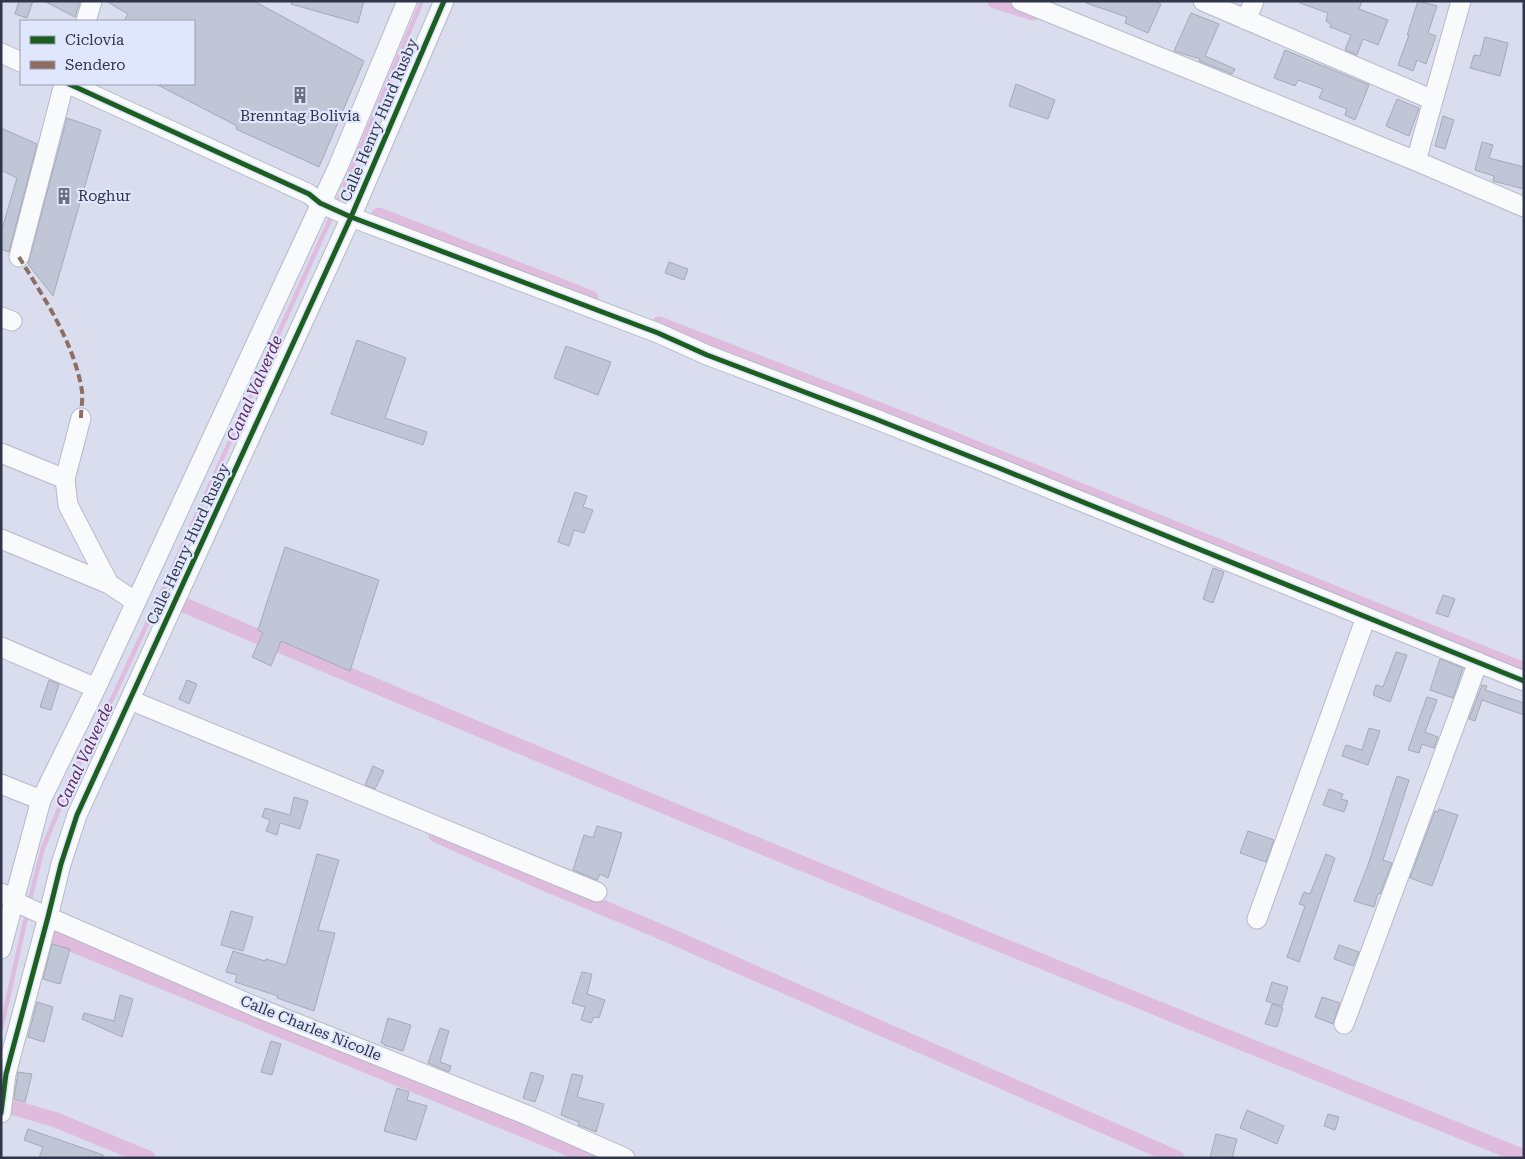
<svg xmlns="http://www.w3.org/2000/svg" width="1525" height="1159" font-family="'Roboto Serif',serif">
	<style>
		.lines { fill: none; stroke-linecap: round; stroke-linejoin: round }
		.stream { stroke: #dfbbdd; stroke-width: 4.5 }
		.canal { stroke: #dfbbdd; stroke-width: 15 }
		.building { fill: #c1c6d7; stroke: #a5a8b9 }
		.minor-casing { stroke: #b5b9ca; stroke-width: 21 }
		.minor { stroke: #f9fafc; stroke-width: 19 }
		.quiet { stroke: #8d6e63; stroke-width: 4; stroke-dasharray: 8 4; stroke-linecap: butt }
		.cycleway-casing { stroke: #e0e6fb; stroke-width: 8 }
		.cycleway { stroke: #1b5e20; stroke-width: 5 }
		.labels { text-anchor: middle; stroke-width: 4.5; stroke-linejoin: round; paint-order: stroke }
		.poi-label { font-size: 15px; fill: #30354a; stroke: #e0e6fb }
		.street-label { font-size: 15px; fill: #30354a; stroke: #e0e6fb }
		.water-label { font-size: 16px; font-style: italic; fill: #63255a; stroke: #e0e6fb }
	</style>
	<rect width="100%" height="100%" fill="#d9ddee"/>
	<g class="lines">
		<path class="stream" d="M336,206l86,-205
			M29,903l14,-55 29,-71 41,-80 48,-103 172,-381
			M1,1029l26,-116"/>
		<path class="canal" d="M995,1l38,12
			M379,215l212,83
			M659,324l267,104 598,242
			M184,605c444,189 892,371 1340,552
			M436,835l103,46 120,50 518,227
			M54,937l538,221
			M15,1108l41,12 92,38"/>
	</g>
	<path class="building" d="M19,1h14l-6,17 -12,-4z
		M44,1h36l-5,16z
		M106,1h148l110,60 -45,106 -83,-38 1,-3 -81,-42h38v-63h-70l4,-7z
		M292,1h72l-6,22 -67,-19z
		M1086,1h68l7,3 -13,29 -23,-10 2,-6 -41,-14z
		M1300,1h62l-3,8 29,11 -10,25 -15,-6 -6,16 -12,-5 6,-15 -21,-8 1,-3 -5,-3 2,-8 -28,-10z
		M1418,1l19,5 -9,27 8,3 -10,28 -9,-4 -4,11 -15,-6 11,-30h-2z
		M1191,13l28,11 -14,32 30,13 -3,5 -33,-13 1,-2 -26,-8z
		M1485,37l23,6 -8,33 -30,-8 4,-13 6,1z
		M1285,50l84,35 -14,35 -10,-5 2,-6 -28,-11 4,-9 -25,-9 -3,6 -21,-8z
		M1016,84l39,16 -7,19 -39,-13z
		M1397,99l22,9 -10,28 -23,-10z
		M1443,116l11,4 -9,29 -10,-3z
		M67,118l34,12 -48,166 -25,-32z
		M1,128l36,16 -28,108 -8,-3v-17l16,-54 -16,-8z
		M1482,142l11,3 -4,13 35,9v22l-31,-8 1,-5 -19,-6z
		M669,262l19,7 -4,11 -19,-7z
		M357,340l49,18 -21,60 42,14 -4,13 -92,-31z
		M566,346l45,16 -13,33 -44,-17z
		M575,492l12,4 -4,11 10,3 -9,23 -10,-3 -5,16 -11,-4z
		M285,547l94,33 -29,91 -69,-30 -10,25 -19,-9 11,-24 -5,-3z
		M1213,568l11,4 -11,31 -10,-4z
		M1443,595l12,4 -7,18 -12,-4z
		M1396,652l11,3 -17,47 -17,-7 3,-10 7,2z
		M1440,659l23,9 -10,30 -23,-8z
		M49,680l10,4 -8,26 -11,-3z
		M187,680l10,4 -8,20 -10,-5z
		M1482,685l5,1 -2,4 39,13v12l-42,-15 -7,21 -6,-2z
		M1427,697l10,3 -12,32 13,5 -4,11 -12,-4 -3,9 -11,-3z
		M1369,728l11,3 -12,34 -26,-9 4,-11 16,5z
		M373,766l11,5 -9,18 -10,-4z
		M1397,776l12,4 -26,80 9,3 -12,31 -2,-1 -4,14 -20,-6 14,-36z
		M1329,789l14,5 -2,5 7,2 -4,11 -21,-7z
		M294,797l14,4 -8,28 -20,-6 -3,12 -11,-4 4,-11 -8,-3 3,-9 25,7z
		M1439,809l19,6 -26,71 -22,-8 25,-67 3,1z
		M597,826l25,7 -14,45 -8,-4 -3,6 -24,-10 11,-35 9,3z
		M1248,831l26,9 -8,22 -26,-9z
		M317,854l22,6 -21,70 17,3 -21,78 -37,-13 1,-2 -43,-14 2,-7 -11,-3 7,-21 32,10 1,-2 20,6z
		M1326,854l9,4 -36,104 -12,-5 18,-51 -6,-2 5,-12 6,2z
		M231,911l22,6 -10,34 -22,-6z
		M52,944l18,5 -10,35 -17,-5z
		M1339,945l20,7 -6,14 -19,-7z
		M582,972l10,2 -5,20 18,6 -6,18 -5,-1 -3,6 -10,-3 4,-13 -13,-4z
		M1272,982l16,5 -6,19 -16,-5z
		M120,995l13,4 -11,38 -40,-18 2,-6 30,8z
		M1322,997l18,6 -7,21 -18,-7z
		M37,1002l16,5 -9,35 -16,-5z
		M1272,1004l11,4 -6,19 -12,-3z
		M388,1018l23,7 -8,26 -19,-6v-2h-3z
		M440,1028l9,3 -9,31 11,4 -2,6 -21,-9z
		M271,1041l10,3 -9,31 -11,-3z
		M18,1072l14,2 -7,28 -11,-3z
		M531,1072l13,4 -9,26 -12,-4z
		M572,1074l11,2 -6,21 27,7 -8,28 -18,-7 1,-3 -18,-7z
		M397,1088l12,4 -2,8 20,6 -11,34 -32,-9z
		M1247,1110l37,16 -7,18 -37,-16z
		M1328,1114l11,3 -4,13 -11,-4z
		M28,1129l75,26v3h-64l4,-11 -19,-7z
		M1216,1134l21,5 -5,19h-22z"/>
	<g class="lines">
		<g class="minor-casing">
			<path id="minor" d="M1021,1l395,160 108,46
				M1203,1l230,99
				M1246,20l8,-19
				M86,21l6,-20
				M1,53l20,9
				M69,84l240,110 11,9 31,14 307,116 49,22 166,63 126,50 525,213
				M1416,161l45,-160
				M19,257l45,-173
				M1,317l11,4
				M81,418l-16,61 3,26 41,79 27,18
				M1,453l64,26
				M1,539l108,45
				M1,647l95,41
				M130,700l467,192
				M1,784l40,16
				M1,893l13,5 6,6 28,13 220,95 259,103 98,43
				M1257,919l109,-302
				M1,949l40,-149 55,-112 242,-521 69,-166
				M1344,1024l134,-362
				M1,1113l5,-39 42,-157 13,-53 16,-49 274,-598 93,-216"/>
		</g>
		<use href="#minor" class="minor"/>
		<path class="quiet" d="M19,257c25,41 55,85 63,134 1,8 -1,18 -1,27"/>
		<g class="cycleway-casing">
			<path id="cycleway" d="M69,84l240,110 11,9 31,14 307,116 49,22 166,63 126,50 525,213
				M1,1113l5,-39 42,-157 13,-53 16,-49 274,-598 93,-216"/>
		</g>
		<use href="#cycleway" class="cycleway"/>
	</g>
	<defs>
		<g id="building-bare" transform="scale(1.35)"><path d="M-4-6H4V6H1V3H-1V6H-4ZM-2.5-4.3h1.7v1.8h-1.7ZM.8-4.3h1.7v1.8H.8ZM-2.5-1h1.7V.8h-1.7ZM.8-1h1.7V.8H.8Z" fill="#6b7083" stroke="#e0e6fb" stroke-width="2.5" paint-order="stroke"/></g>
	</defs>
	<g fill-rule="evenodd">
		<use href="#building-bare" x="300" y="95"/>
		<use href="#building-bare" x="64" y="196"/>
	</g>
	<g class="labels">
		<g class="poi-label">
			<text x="300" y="121">Brenntag Bolivia</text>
			<text x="78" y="201" text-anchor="start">Roghur</text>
		</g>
		<g class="street-label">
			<text transform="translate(379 120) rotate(-67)" y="5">Calle Henry Hurd Rusby</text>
			<text transform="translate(188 544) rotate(-65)" y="5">Calle Henry Hurd Rusby</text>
			<text transform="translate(311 1028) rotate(22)" y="5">Calle Charles Nicolle</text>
		</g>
		<g class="water-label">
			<text transform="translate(254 388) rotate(-66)" y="6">Canal Valverde</text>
			<text transform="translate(84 755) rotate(-65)" y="6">Canal Valverde</text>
		</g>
	</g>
	<rect width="1525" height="1159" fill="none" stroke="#30354a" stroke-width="5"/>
	<rect x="20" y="20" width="175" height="65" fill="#e0e6fb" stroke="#9a9fb4"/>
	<rect x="30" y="36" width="25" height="8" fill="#1b5e20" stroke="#9a9fb4"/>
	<text x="65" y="45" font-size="15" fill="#30354a">Ciclovía</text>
	<rect x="30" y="61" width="25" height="8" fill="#8d6e63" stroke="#9a9fb4"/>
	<text x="65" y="70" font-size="15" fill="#30354a">Sendero</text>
</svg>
